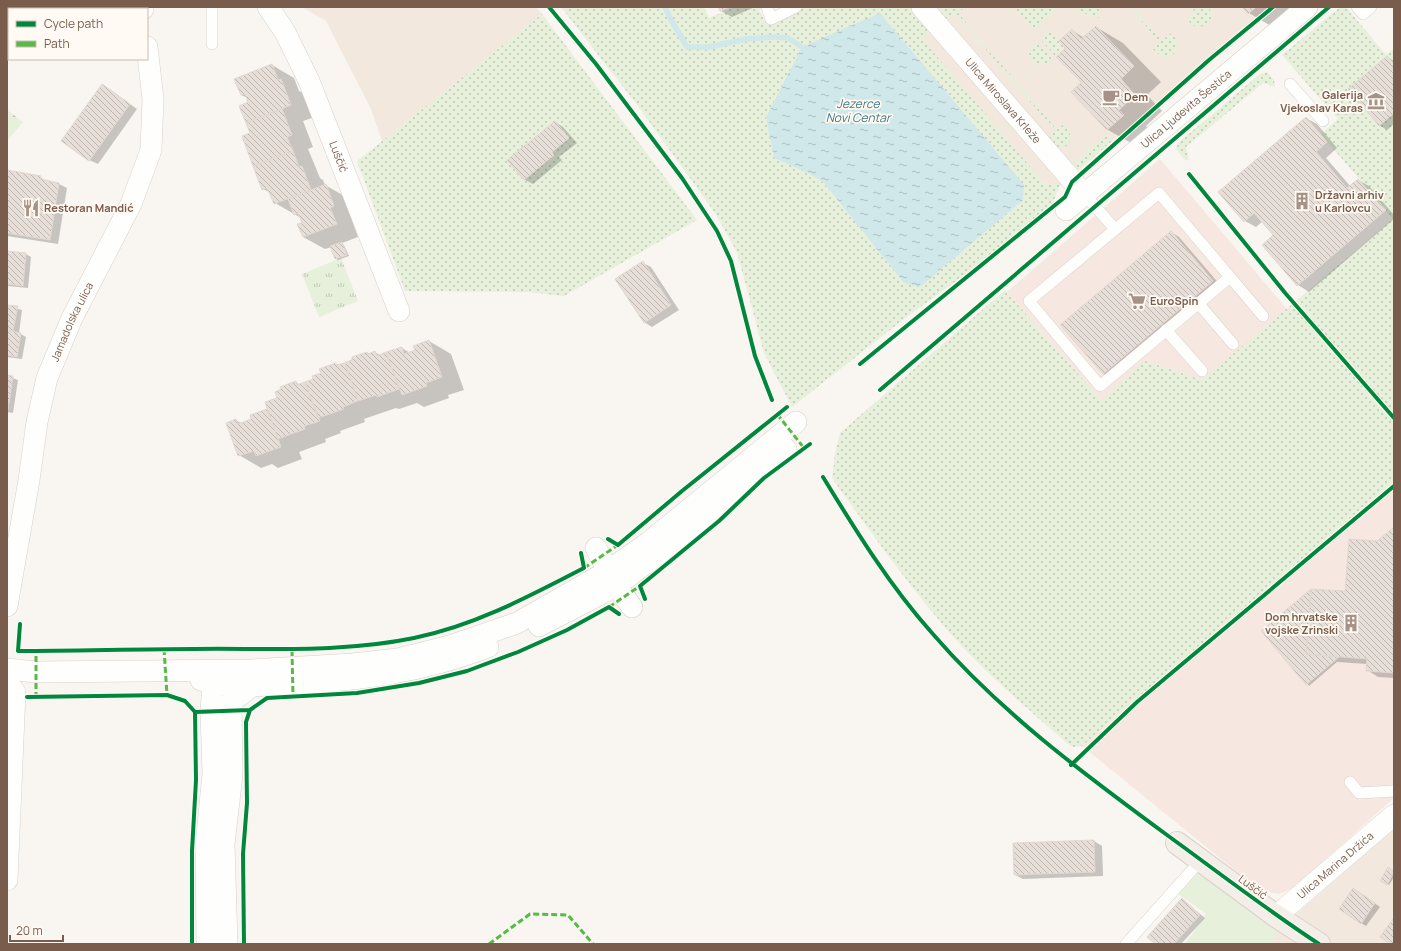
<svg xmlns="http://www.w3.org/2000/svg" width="1401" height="951" font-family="Manrope,sans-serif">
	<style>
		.residential { fill: #f2e8de }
		.commercial { fill: #f6e8e1 }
		.grass { fill: url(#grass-dots); fill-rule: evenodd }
		.forest { fill: url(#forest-firs) }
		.park { fill: url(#park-tufts) }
		.garden { fill: #e7f0db }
		.water { fill: url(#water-ripples) }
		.shadow { fill: #0003 }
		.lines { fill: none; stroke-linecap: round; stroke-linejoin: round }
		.stream { stroke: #d0e8ea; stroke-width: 5.5 }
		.building { fill: url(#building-back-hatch); stroke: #e2d8d2 }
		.service-casing { stroke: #d7d1cb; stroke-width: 12 }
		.minor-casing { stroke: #d7d1cb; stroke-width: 22 }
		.primary-casing { stroke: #dad1cc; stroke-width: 24 }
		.service { stroke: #fefefd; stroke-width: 11 }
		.minor { stroke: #fefefd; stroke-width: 21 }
		.primary { stroke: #f3eee8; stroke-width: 22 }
		.quiet { stroke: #58b947; stroke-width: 3; stroke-dasharray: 6 3; stroke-linecap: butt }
		.cycleway-casing { stroke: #fffaf3; stroke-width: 6 }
		.cycleway { stroke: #00873e; stroke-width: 4 }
		.labels { text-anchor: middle; stroke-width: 3.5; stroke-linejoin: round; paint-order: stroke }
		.poi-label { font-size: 11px; font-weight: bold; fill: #7a5c4d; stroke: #fffaf3; text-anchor: start }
		.street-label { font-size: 11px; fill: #7a5c4d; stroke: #fffaf3 }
		.water-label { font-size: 12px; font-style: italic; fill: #437c86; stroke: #fffaf3 }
	</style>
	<defs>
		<pattern id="grass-dots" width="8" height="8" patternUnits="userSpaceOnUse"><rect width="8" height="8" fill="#e7f0db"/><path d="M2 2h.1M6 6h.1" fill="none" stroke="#c0c6b4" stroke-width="1.8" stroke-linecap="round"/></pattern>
		<pattern id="forest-firs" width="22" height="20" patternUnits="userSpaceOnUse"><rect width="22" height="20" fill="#e7f0db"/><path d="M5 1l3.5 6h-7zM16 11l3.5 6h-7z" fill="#c0c6b4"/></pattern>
		<pattern id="park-tufts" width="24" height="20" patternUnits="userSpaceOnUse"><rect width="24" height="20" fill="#e7f0db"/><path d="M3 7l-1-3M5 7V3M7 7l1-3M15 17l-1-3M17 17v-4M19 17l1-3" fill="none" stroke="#c0c6b4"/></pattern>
		<pattern id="water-ripples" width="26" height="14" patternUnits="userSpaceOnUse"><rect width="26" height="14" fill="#d0e8ea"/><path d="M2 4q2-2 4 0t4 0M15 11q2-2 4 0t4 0" fill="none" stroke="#aebfc0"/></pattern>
		<pattern id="building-back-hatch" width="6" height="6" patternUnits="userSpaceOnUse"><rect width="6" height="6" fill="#e6ded7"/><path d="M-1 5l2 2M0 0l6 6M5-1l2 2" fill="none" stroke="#bfb7b1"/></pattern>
	</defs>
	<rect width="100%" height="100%" fill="#f9f5f0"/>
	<path class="residential" d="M302,7h234l6,7 -160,127 -11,-32 -45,-88z
		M884,7h387l-229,194z
		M1394,829v115h-123l9,-16z"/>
	<path class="commercial" d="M1160,159l127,150 -86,72 -56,-19 -44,38 -94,-108z
		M1394,481v317l-101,90 -14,6 -12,-2 -9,-3 -176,-143z"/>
	<path class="grass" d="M561,7h143l5,11 26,-11h29l-5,3 7,13 37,-16h108l20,25 -8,8 121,143 16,1 -7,19 -71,59 -78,57 -112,88 -28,-54 -27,-101 -22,-39 -77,-107zM808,173l214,27 -118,83 -81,-101z
		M941,7h24l-7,6 99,117 8,-7c9,9 7,28 -8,24 -4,-2 -7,-6 -10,-8l8,-8 -99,-117 -10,7 -4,-5z
		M1014,7h46l-27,23z
		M1078,7h21l1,11 -24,-7z
		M1130,7h3l29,34 9,-8 5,6 2,8c-4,13 -17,12 -25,2l7,-6z
		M1191,7h3l3,3 4,-3h8l3,10 -4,7 -8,3 -8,-2 -5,-6 8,-7z
		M1340,7h6l40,48 8,-7v16l-7,-7 -39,32 31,37 15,-13v368l-312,265 -9,1 -5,-3c-41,-36 -83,-71 -119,-112 -42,-49 -80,-102 -117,-154l3,-24 5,-21 165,-143 96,110 44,-39 57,19 191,-161 -72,-85 17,-15 -56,-64z
		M542,14l155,206 -133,76 -37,-4 -122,-1 -48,-130z
		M1049,31l16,17 -9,9 -16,-18z
		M1036,42l17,17 -5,5 -12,1 -6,-6 -1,-8z
		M1267,72l7,8 1,7 -12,-4 -77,64 3,13h-4l-9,-11 2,-6 82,-69z
		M1105,135l6,7 -33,28h-3l-2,-5 2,-3z"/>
	<path class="forest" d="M7,110l16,12 -16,19z"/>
	<path class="park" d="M341,258l17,43 -39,16 -17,-43z"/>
	<path class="garden" d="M1198,869l82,59 -9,16h-86l21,-30 -29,-21z"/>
	<path class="water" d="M880,13l144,172 -1,15 -103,87 -16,-4 -81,-101 -15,-9 -34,-15 -8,-41 36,-70z"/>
	<path class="shadow" d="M7,7h39l-1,2h-36v4l-2,-1z
		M54,7h81l-1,2h-74z
		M720,7h35l-23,10 -11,-6z
		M1244,7h48l-16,22 -27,-16z
		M1096,27l27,16 38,39 -14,13 15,16 -16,15 4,5 -15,14 -27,-15 -36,-38 10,-10 -15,-34 5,-18 12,8z
		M1387,57l7,4v63l-7,6 -8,-5z
		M272,65l22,13 5,13 4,2 9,25 -9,3 10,26 -5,2 12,29 3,2 2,5 23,13 8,20 -4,2 6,17 -16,6 2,2 5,11 -11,4 -2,-1 -4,-12 -7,2 -22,-12v-14l-2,-5 -26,-15 -4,-10 -8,-4 -12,-55 -11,-28 9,-3 -1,-5 -7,-3z
		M110,90l27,19 -39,55 -9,-4z
		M1306,118l11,6 20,24 -11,10 25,29 7,-7 11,6 25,29v4l-85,73 -11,-7 -35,-40 12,-10 -12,-14 -7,6 -11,-6z
		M555,122l8,5 14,16 -18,14 3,3 -29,24 -8,-4 -16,-20z
		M7,177h33l8,5 11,2 8,4 -9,56 -51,-8z
		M1171,232l8,5 42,49 -109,92 -9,-4z
		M7,252l19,2 5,3 -3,31 -21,-2z
		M643,263l8,4 28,43 -27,17 -8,-5z
		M7,306l15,4 -3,23 7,4 -4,22 -15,-2z
		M429,341l22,13 13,36 -16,5 1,3 -25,9 -7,-4 -18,6 -3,-1 -32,11 1,3 -25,9 1,2 -16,6 1,3 -27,10 3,7 -24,9 -6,-4 -11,4 -22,-13 -3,-35 6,4 11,-4 -2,-4 17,-7 28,-27 4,3 14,-5 22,-16 3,1 28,-12 2,1 6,-2 6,4 21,-8 8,5z
		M7,376l11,4 -5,33 -6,-1z
		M1394,529v149l-16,-1 -11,-7v-6l-30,-2 -28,24 -46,-55 83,-39 32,-50z
		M1094,841l8,5 1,30 -80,3 -8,-4z
		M1388,869l6,3v5l-5,8 -8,-4z
		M1359,892l21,15 -14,19 -5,-3z
		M1182,899l23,19 -24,26h-25z"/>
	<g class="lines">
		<path class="stream" d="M665,7l5,11 17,29h22l37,-8 28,-2 14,1 14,9"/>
	</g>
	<path class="building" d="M7,7h26l-1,2h-23v3l-2,-1z
		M59,7h63l-1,2h-57z
		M718,7h12l-10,4z
		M1242,7h14l-8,7z
		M1096,26l38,40 -13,13 14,16 -16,15 5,5 -17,15 -36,-38 10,-10 -25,-25 9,-9 -6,-7 13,-12 9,10z
		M1387,56l7,8v49l-15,13 -31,-37z
		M272,64l6,16 3,-1 10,26 -45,18 -7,-17 9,-4 -3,-8 -4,1 -7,-16z
		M102,84l28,20 -41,57 -28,-20z
		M282,109l10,26 -5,2 6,14 -40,15 -11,-30 8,-3 -4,-10z
		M1306,117l21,25 -11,10 31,36 11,-9 28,31 -89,76 -35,-41 11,-10 -19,-22 -10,9 -26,-30z
		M555,121l14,17 -17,14 2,3 -30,25 -17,-20z
		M293,151l6,16 3,-1 9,24 -37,14 -7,-16 -5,2 -9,-24z
		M7,170l34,6 -1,3 19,4 -9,57 -43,-7z
		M326,184l8,22 -4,2 7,16 -34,13 -6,-13 5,-1 -4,-10 -4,2 -6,-16z
		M1171,231l42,50 -110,93 -43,-49z
		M342,242l5,13 -12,4 -5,-13z
		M7,251l19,2 -3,33 -16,-2z
		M643,261l28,44 -27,18 -29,-44z
		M7,305l11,1 -5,25 -6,-1z
		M7,330l14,3 -4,24 -10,-2z
		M429,340l13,37 -16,6 1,3 -25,9 -16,-43 16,-5 2,7 11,-4 -2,-4z
		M375,351l2,5 9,-4 13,37 -22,8 -1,-2 -18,6 -13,-38 7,-3v-3l15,-5 1,2z
		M336,363l1,2 8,-2 13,38 -15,6 1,2 -26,9 -13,-36 8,-3 -1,-3 9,-3 -2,-4z
		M7,375l6,1 -5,34h-1z
		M296,381l1,4 8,-3 15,39 -16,5 1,3 -27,10 -13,-37 12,-4 -2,-6 6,-3 -1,-2z
		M267,409l14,38 -25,9 -2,-5 -16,5 -12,-33 10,-4 2,5 13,-5 -1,-4z
		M1394,527v146l-28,-2 1,-12 -61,-5 5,-65 34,2 4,-52 28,2z
		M1311,589l-5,65 33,3 -33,28 -45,-54z
		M1094,840l1,32 -81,3 -1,-32z
		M1388,867l6,5 -7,13 -7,-4z
		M1353,888l22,15 -14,21 -22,-15z
		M1182,898l18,17 -26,29h-19l-8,-7z
		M1393,919l1,1v24h-4l-10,-7z"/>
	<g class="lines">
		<g class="service-casing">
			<path id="service" d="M212,7v37
				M767,7l4,12 25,-12
				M1357,7l6,7 8,-7
				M1290,84l33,37
				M1159,193l71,84 -130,109 -71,-85z
				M1084,194l31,35
				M1230,277l33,39
				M1198,303l35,41
				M1166,330l36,41
				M1350,782l9,11 35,-2
				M1126,944l75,-84"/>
		</g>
		<g class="minor-casing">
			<g id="minor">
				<path d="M142,7l1,2"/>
				<path id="s1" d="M268,7l17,25 24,49 90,230"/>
				<path id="s2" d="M922,7l162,187"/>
				<path id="s3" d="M1066,210l241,-203"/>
				<path d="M596,548l20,38 16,21"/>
				<path id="s4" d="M7,606l22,-126 8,-58 10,-44 25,-60 59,-114 20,-54 2,-51 -6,-52"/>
				<path d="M539,626l77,-40 46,-35 124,-102"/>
				<path d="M7,669l29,3 216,-2 101,-6 45,-5 52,-13 67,-23 91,-52 41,-29 147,-120"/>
				<path d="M201,680c26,8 55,6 82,4 72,-3 138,-11 205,-37"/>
				<path d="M7,682l8,10 -8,188"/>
				<path id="s5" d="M1276,916l118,-101"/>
				<path d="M207,944l-1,-99 7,-71 -2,-62 2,-29 11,-8"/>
				<path d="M227,944l-3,-100 8,-69 -1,-73 21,-16"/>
			</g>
		</g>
		<g class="primary-casing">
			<path id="primary" d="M1177,843l99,73 43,28"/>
		</g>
		<use href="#service" class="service"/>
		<use href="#minor" class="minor"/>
		<use href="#primary" class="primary"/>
		<path class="quiet" d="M777,414l27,34
			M584,568l34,-23
			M609,607l31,-21
			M164,649l3,46
			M292,650l1,47
			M36,698v-47
			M489,944l41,-30 38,1 25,29"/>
		<g class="cycleway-casing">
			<path id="cycleway" d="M549,7l47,57 86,114 35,53 14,30 24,95 17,44
				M1189,174l97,120 108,124
				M860,364l205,-167 7,-15 137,-122 64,-53
				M880,390l449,-383
				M823,477c33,54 67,109 109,156 68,79 152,141 235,202 51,37 100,75 152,109
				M608,539l10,6 64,-54 105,-84
				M645,599l-5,-13 79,-65 45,-43 46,-34
				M20,624l-2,27c59,0 117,-2 176,-2 73,-1 147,4 220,-11 60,-12 116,-42 170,-70l-3,-15
				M27,697l140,-2 18,6 10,11 1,68 -4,71v93
				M195,712l55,-2
				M1071,765l66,-63 257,-216
				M244,944l-1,-90 4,-51 -1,-81 4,-12 17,-12 90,-5 62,-10 48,-12 51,-19 49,-22 42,-23 10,7"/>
		</g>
		<use href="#cycleway" class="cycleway"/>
	</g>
	<defs>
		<g id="cafe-bare" transform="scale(1.38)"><path d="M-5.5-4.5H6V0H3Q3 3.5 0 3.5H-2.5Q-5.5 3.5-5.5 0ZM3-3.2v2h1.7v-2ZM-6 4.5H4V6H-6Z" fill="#a69286" stroke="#fffaf3" stroke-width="2.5" paint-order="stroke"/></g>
		<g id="museum-bare" transform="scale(1.38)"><path d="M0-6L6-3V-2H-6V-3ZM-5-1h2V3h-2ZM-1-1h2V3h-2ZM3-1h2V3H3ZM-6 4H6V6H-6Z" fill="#a69286" stroke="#fffaf3" stroke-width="2.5" paint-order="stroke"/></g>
		<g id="building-bare" transform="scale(1.38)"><path d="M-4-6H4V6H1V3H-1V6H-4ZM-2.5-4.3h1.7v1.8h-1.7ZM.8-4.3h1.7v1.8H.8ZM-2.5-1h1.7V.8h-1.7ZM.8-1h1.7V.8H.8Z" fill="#a69286" stroke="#fffaf3" stroke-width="2.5" paint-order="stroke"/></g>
		<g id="restaurant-bare" transform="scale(1.38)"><path d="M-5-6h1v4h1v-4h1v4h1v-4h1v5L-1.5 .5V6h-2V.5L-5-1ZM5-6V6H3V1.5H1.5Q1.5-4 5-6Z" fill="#a69286" stroke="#fffaf3" stroke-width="2.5" paint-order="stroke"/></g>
		<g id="supermarket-bare" transform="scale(1.38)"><path d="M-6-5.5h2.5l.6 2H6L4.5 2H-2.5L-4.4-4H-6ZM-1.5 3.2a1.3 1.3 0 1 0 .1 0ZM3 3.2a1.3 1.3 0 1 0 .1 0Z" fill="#a69286" stroke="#fffaf3" stroke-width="2.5" paint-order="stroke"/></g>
	</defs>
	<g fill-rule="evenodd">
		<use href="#cafe-bare" x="1111" y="97"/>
		<use href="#museum-bare" x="1376" y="101"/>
		<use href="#building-bare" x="1302" y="201"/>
		<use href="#restaurant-bare" x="31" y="208"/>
		<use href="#supermarket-bare" x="1137" y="301"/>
		<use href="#building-bare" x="1351" y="623"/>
	</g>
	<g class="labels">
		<g class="poi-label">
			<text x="1363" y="99" text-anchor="end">Galerija<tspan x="1363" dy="13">Vjekoslav Karas</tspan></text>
			<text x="1124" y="101">Dem</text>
			<text x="1315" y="199">Državni arhiv<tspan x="1315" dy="13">u Karlovcu</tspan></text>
			<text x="44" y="212">Restoran Mandić</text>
			<text x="1150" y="305">EuroSpin</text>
			<text x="1338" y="621" text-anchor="end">Dom hrvatske<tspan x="1338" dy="13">vojske Zrinski</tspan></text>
		</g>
		<g class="street-label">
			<text dy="4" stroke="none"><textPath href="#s2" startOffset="124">Ulica Miroslava Krleže</textPath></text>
			<text dy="4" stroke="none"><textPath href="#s3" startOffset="157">Ulica Ljudevita Šestića</textPath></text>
			<text dy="4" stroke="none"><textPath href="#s1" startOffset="166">Luščić</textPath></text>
			<text dy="4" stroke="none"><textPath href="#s4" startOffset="293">Jamadolska ulica</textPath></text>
			<text dy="4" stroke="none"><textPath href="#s5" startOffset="78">Ulica Marina Držića</textPath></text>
			<text transform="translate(1253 887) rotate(37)" y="4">Luščić</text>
		</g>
		<g class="water-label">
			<text x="858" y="108">Jezerce<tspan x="858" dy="14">Novi Centar</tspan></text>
		</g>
	</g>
	<rect width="1401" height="951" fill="none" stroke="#7a5c4d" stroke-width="16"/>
	<rect x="8" y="8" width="140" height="52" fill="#fffaf3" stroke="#cabbb1"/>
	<rect x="16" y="21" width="20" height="6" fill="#00873e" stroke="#cabbb1"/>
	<text x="44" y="28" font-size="12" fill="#7a5c4d">Cycle path</text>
	<rect x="16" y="41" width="20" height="6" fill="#58b947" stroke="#cabbb1"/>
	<text x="44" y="48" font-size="12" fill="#7a5c4d">Path</text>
	<path d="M10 935v6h53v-6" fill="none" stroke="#7a5c4d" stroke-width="2"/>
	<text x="16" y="935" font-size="12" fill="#7a5c4d" stroke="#fffaf3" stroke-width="3" paint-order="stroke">20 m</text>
</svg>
